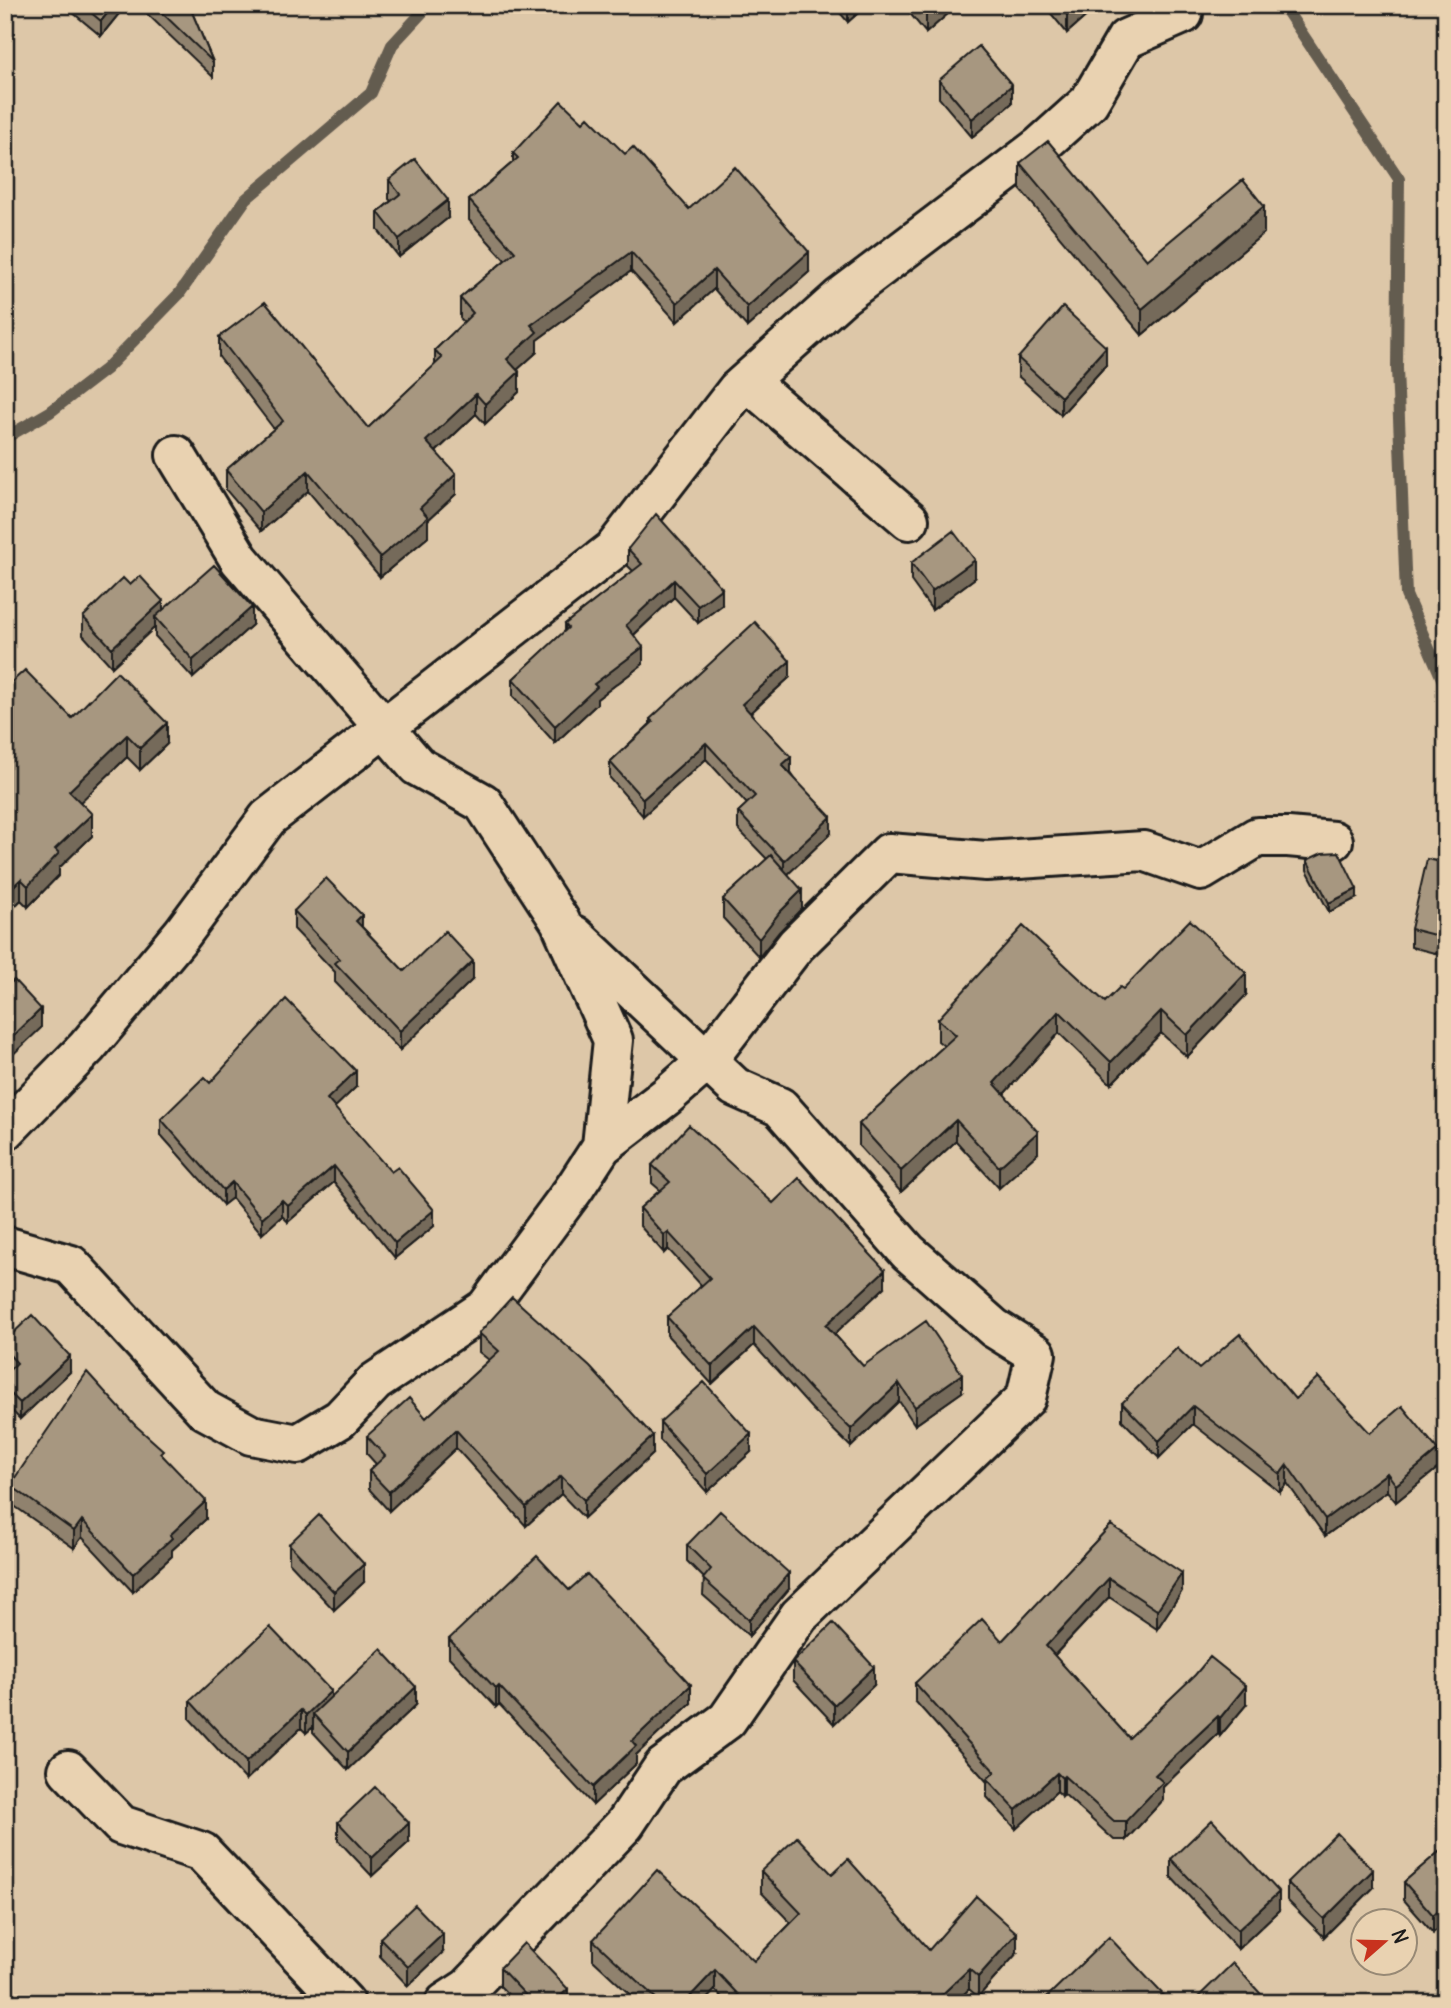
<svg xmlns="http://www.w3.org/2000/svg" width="1451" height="2008" font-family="Delius,sans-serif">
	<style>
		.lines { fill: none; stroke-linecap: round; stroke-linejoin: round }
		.stream { stroke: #645b50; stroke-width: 12 }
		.street-casing { stroke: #1c1c1c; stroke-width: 44 }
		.street { stroke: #e9d2b1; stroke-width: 38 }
		.wall { fill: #90826e; stroke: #1c1c1c; stroke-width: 2 }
		.shaded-wall { fill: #756a5a; stroke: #1c1c1c; stroke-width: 2 }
		.building { fill: #a79780; stroke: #1c1c1c; stroke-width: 2 }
	</style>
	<rect width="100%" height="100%" fill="#ddc7a8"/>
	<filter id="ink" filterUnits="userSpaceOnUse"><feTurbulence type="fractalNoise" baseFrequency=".0143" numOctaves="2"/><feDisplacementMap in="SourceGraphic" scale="14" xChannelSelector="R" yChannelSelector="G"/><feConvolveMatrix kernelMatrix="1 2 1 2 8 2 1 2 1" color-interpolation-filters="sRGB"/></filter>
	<g filter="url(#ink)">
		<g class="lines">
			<path class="stream" d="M1283,5l116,174 -2,189 9,227 40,93
				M5,438l45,-26 56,-43 73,-75 67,-95 125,-106 21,-48 37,-40"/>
			<g class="street-casing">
				<path id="street" d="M747,381l162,139
					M5,1131l82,-84 95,-113 86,-116 346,-269 123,-159 104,-93 198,-150 50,-45 37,-63 57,-25 -4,-9
					M602,1146l65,-50 39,-34 90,-117 93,-92 97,8 158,-10 57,20 56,-34h31l45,4
					M5,1246l66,19 134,145 46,25 47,9 42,-25 35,-37 111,-74 88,-119 28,-43 11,-106 -53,-119 -77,-118 -66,-37 -178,-207 -63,-104
					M68,1770l53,55 81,27 143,151
					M445,2003l23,-15 157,-164 38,-57 64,-47 72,-104 227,-218 10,-44 -42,-26 -86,-76 -128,-145 -45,-20 -161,-152"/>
			</g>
			<use href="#street" class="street"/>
		</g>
		<path class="wall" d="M72,5h54l-25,31 -29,-24z
			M138,5h51l24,57v15z
			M833,5h34l-19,17z
			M903,5h55l-32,28z
			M1044,5h55l-32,28z
			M939,80l73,23 -40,34 -33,-39z
			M583,122l42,32 64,55 120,63 -62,55 -33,-38 -37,33 -46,-51 -94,69v12l-20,18 2,22 -34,32 -9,-10 -40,38 20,42 -28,26v17l-48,40 -72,-86 -47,40 -35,-41v-20l48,-41 -55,-72v-20l149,91 67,-63v-15l29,-28 -4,-4v-20l45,-38 -36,-40v-20l44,-38v-9z
			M1020,163l127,97 117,-27 -122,102 -122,-146z
			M389,180l59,38 -49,39 -21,-27v-18l13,-11 -2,-2z
			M1018,358l88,7 -45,50 -43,-39z
			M628,549l94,56 -24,18 -24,-26 -40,38 9,29 -46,35v5l-42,39 -42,-47v-17l52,-48v-7l68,-53 -5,-5z
			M911,563l64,15 -43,32 -21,-29z
			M130,585l33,25 89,15 -59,53 -38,-42v-9l-43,40 -29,-32v-18z
			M790,677l-39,36 80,120 -43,41 14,34 -23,24 -20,25 -36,-39v-19l44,-40 -29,-30v-17l9,-8 -41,-45 -63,57 -33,-38v-16l40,-38v-5z
			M72,718l95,26 -27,26 -13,-13 -47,45 12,34 -33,32v7l-31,32 -7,-7 -16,16z
			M1307,860l50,38 -28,14 -22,-42z
			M1446,863v93l-35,-9v-18z
			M294,911l68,16 42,44 69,8 -73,71 -65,-68v-10l-41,-43z
			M1123,989l123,6 -59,62 -26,-24 -50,51 -52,-51 -55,61 34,59 -39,35 -43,-47 -55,51 -42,-46v-22l85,-78 -6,-5v-22l167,-17z
			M210,1083l146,4 -22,21 100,118 -39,32 -61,-76 -46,40 -6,-6 -20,18 -30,-36 -9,7 -62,-70v-16z
			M652,1165l121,38 112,84 -51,47 29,32 99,26 -47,33 -16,-24 -48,46 -39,-38 -58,-64 -42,39 -45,-49v-18l35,-31 -34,-37 -4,4 -24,-27v-18l20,-18 -8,-7z
			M479,1333l174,121 -69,64 -23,-24 -35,32 -70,-78 -67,63 -20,-22v-18l7,-7 -9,-10v-18l59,-18 63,-58 -10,-8z
			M5,1341l65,31 -50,47 -15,-15v-30l4,-3 -4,-4z
			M1295,1399l75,34 68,35 -42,34 -9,-11 -62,45 -38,-53 -7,9 -87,-68 -34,34 -37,-38v-17z
			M660,1422l91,30 -44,40 -47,-52z
			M163,1456l43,63 -34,31v6l-39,36 -51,-55 -8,11 -64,-45v-18z
			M1111,1525l71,66 -25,38 -48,-32 -55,59 75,82 117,-33 -26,31 -2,-2 -55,53v13l-37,40h-12l-50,-46 -2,2 -5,-5 -41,38 -29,-32v-15l-72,-81v-18l87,-42z
			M289,1544l75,38 -30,28 -45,-48z
			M687,1545l102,44 -40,47 -46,-41 1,-17 -17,-17z
			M569,1590l122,113 -55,52v9l-43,41 -94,-101 -3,3 -47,-50v-18z
			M793,1662l81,23 -40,39 -41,-44z
			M331,1697l85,8 -68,65 -35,-38v-5l-7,6 -5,-5 -55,52 -56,-61v-18z
			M1446,1748v38l-10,-10v-18z
			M338,1822l71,20 -37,34 -34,-36z
			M1440,1851l-7,82 -29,-33v-18z
			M1171,1859l108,51 -41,39 -67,-72z
			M761,1871l71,3 97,76 88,3 -39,44 -9,-8 -14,14h-228l-12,-13 -12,13h-64l-46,-43v-20l161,21 37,-38 -30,-31z
			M1287,1882l86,6 -49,49 -37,-37z
			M380,1938l63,14 -35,34 -28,-30z
			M500,1968l68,35h-52l-16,-17z"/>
		<path class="shaded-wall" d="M114,5h12l-25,31v-15z
			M848,5h19l-19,17z
			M938,5h20l-32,28v-18z
			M1079,5h20l-32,28v-18z
			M1012,85v18l-40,34v-18z
			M448,200v18l-49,39v-18z
			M1264,206v27l-122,102v-26z
			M631,252v19l-94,69v12l-30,27v-20l24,-34z
			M809,252v20l-62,55v-20z
			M714,270v19l-37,33v-19z
			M1106,347v18l-45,50v-18z
			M519,372v20l-34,32v-20z
			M476,394v20l-50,47v-20z
			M308,471v20l-47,40v-19z
			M456,474v20l-28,26v17l-48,40v-20l40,-49z
			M975,560v18l-43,32v-19z
			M674,580v17l-48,45v-17z
			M722,588v17l-24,18v-17z
			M163,601v19l-8,-3v10l-43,40v-19z
			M252,607v18l-59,53v-18z
			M643,647v17l-46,35v5l-42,39v-17l39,-42z
			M790,661v16l-48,43v-16z
			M167,723v21l-27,26v-22z
			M127,735v22l-58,56v-22z
			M706,743v16l-63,57v-17z
			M791,757v17l-9,-9z
			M92,814v22l-33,32v7l-31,32v-21l27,-37z
			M831,817v16l-47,45v-17z
			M21,879v21l-16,16v-22z
			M1357,889v9l-28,14v-9z
			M802,890v18l-23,24 -20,25v-18l20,-26z
			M362,915v19l-6,-13z
			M473,961v18l-73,71v-19z
			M1246,973v22l-59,62v-22z
			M41,1009v19l-36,34v-18z
			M1059,1011v22l-65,72v-22z
			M1161,1011v22l-50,51v-22z
			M356,1071v16l-29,28v-16z
			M956,1120v21l-55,51v-21z
			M1038,1132v21l-39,35v-21z
			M334,1166v16l-46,40v-16z
			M232,1182v16l-9,7v-15z
			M282,1200v16l-20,18v-16z
			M434,1210v16l-39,32v-15z
			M668,1232v17l-4,4v-18z
			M885,1270v17l-59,55v-17z
			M754,1327v18l-42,39v-18z
			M70,1356v16l-50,47v-16z
			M962,1374v18l-47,33v-18z
			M899,1383v18l-48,46v-18z
			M1193,1406v18l-34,34v-17z
			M456,1430v18l-67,63v-19z
			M751,1434v18l-44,40v-18z
			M653,1436v18l-69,64v-18z
			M1438,1450v18l-42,34v-17z
			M1287,1465v18l-7,9v-18z
			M1387,1473v18l-62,45v-17z
			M561,1476v18l-35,32v-19z
			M206,1501v18l-34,31v6l-39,36v-18l37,-39z
			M82,1520v17l-8,11v-17z
			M364,1564v18l-30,28v-18z
			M789,1573v16l-40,47v-16z
			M1182,1573v18l-25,38v-19z
			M1109,1578v19l-63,67v-18z
			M874,1667v18l-40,39v-19z
			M691,1685v18l-55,52v9l-43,41v-18l39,-46z
			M499,1686v18l-3,3v-18z
			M1246,1686v19l-26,31v-18z
			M416,1687v18l-68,65v-18z
			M331,1691v19l-18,4v13l-7,6v-18z
			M301,1710v18l-55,52v-18z
			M1218,1716v18l-55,53v13l-37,40v-19l29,-46z
			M1057,1773v18l-41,38v-19z
			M1064,1776v18l-2,2v-18z
			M409,1823v19l-37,34v-18z
			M1373,1870v18l-49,49v-18z
			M1279,1892v18l-41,39v-19z
			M1446,1903v19l-13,11v-18z
			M1017,1933v20l-39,44v-20z
			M443,1934v18l-35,34v-19z
			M969,1969v20l-14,14h-22z
			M715,1970v20l-12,13h-19z
			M568,1989v14h-15z"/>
		<path class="building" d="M82,5h32l-13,16z
			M154,5h35l24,57z
			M917,5h21l-12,10z
			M1059,5h20l-12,10z
			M979,46l33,39 -40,34 -33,-39z
			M561,101l22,21 5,-5 37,37 8,-7 56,62 46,-42 74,85 -62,55 -33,-37 -37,33 -46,-51 -100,73 6,7 -30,27 12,13 -34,32 -9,-10 -50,47 30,33 -36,34 8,9 -48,40 -72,-86 -47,41 -35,-42 57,-49 -64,-84 46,-35 103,126 74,-70 -7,-8 38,-37 -13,-15 55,-46 -46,-52 49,-42 -5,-5z
			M1048,141l99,119 96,-80 21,26 -122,103 -122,-146z
			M415,159l33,41 -49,39 -21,-27 22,-18 -11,-14z
			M1063,307l43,40 -45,50 -43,-39z
			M656,514l66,74 -24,18 -24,-26 -48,45 17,22 -49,37 3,3 -42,39 -42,-47 55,-51 -3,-4 77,-60 -14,-15z
			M953,531l22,29 -43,31 -21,-28z
			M214,565l38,42 -59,53 -38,-43z
			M140,576l23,25 -51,47 -29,-31 40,-39 7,7z
			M755,622l35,39 -48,43 49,53 -9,8 49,52 -47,44 -46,-49 17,-16 -49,-53 -63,56 -33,-37 43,-40 -3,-3z
			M25,670l47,48 45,-46 50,51 -27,25 -13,-13 -58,56 23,23 -37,35 4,4 -31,33 -7,-7 -16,15v-206z
			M1339,852l18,37 -28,14 -22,-43 15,-7z
			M771,855l31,35 -23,23 -20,26 -36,-40z
			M1427,859l19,4v75l-35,-9z
			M326,878l36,37 -6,6 48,50 41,-40 28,30 -73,70 -65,-68 5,-4 -46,-48z
			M1190,920l56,53 -59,62 -26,-24 -50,51 -52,-51 -65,72 44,49 -39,35 -43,-47 -55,51 -42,-47 97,-89 -18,-16 85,-93 82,76 15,-15 3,2z
			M14,980l27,29 -36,35v-56z
			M286,999l70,72 -29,28 64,73 7,-5 36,43 -39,33 -61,-77 -46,40 -6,-6 -20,18 -30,-36 -9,8 -62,-71 43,-42 6,6z
			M689,1125l84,78 26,-25 86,92 -59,55 37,41 63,-45 36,53 -47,33 -16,-24 -48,46 -39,-38 -58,-64 -42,39 -45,-49 43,-39 -42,-46 -4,3 -24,-27 30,-26 -18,-17z
			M512,1297l78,70 63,69 -69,64 -23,-24 -35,31 -70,-77 -67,62 -20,-21 16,-15 -18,-20 42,-38 17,20 73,-67 -20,-18z
			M32,1315l38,41 -50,47 -15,-15v-14l12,-11 -12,-13v-9z
			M1240,1334l55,65 23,-22 52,56 32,-27 36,44 -42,35 -9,-12 -62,46 -38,-54 -7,9 -87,-68 -34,35 -37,-38 55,-55 22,21z
			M87,1372l48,53 28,25 -3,3 46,48 -36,34 2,3 -39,36 -51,-54 -8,11 -64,-46z
			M704,1382l47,52 -44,40 -47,-52z
			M720,1511l69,62 -40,47 -46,-41 8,-10 -24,-24z
			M319,1515l45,49 -30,28 -45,-48z
			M1111,1525l71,48 -25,37 -48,-32 -63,68 83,92 66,-63 15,-18 36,29 -26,32 -2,-2 -63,59 8,7 -37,39h-12l-50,-45 -2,2 -5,-5 -41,37 -29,-31 8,-7 -80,-89 67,-64 20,22z
			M537,1556l32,34 18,-16 104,111 -59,56 4,5 -43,41 -94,-101 -3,3 -47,-50z
			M833,1623l41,44 -40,38 -41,-43z
			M270,1627l61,64 -25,24 -5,-5 -55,52 -56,-61z
			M381,1649l35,38 -68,65 -35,-38z
			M1446,1748v20l-10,-10z
			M375,1787l34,36 -37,35 -34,-36z
			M1212,1820l67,72 -41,38 -67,-71z
			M1337,1833l36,37 -49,49 -37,-37z
			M797,1837l35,37 16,-15 81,91 47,-54 41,37 -39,44 -9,-8 -36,34h-14l-5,-6 -6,6h-162l-31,-33 -31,33h-23l-68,-63 64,-70 97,91 47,-48 -40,-42z
			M1440,1851l6,7v45l-13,12 -29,-33z
			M415,1905l28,29 -35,33 -28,-29z
			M1109,1937l62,66h-130l9,-9z
			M524,1943l44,46 -15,14h-20l-33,-35z
			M1233,1963l34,38 -2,2h-73z"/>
	</g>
	<rect width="1451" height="2008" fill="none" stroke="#e9d2b1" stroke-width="28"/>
	<rect x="14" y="14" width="1423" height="1980" fill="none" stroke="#1c1c1c" stroke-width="2.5" filter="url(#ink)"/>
	<g transform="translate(1384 1942) rotate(70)"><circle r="33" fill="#e9d2b1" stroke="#978975" stroke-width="2"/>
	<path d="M0-5L12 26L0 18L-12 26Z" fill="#c8321e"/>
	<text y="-10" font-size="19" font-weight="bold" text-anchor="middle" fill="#1c1c1c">N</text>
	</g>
</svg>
